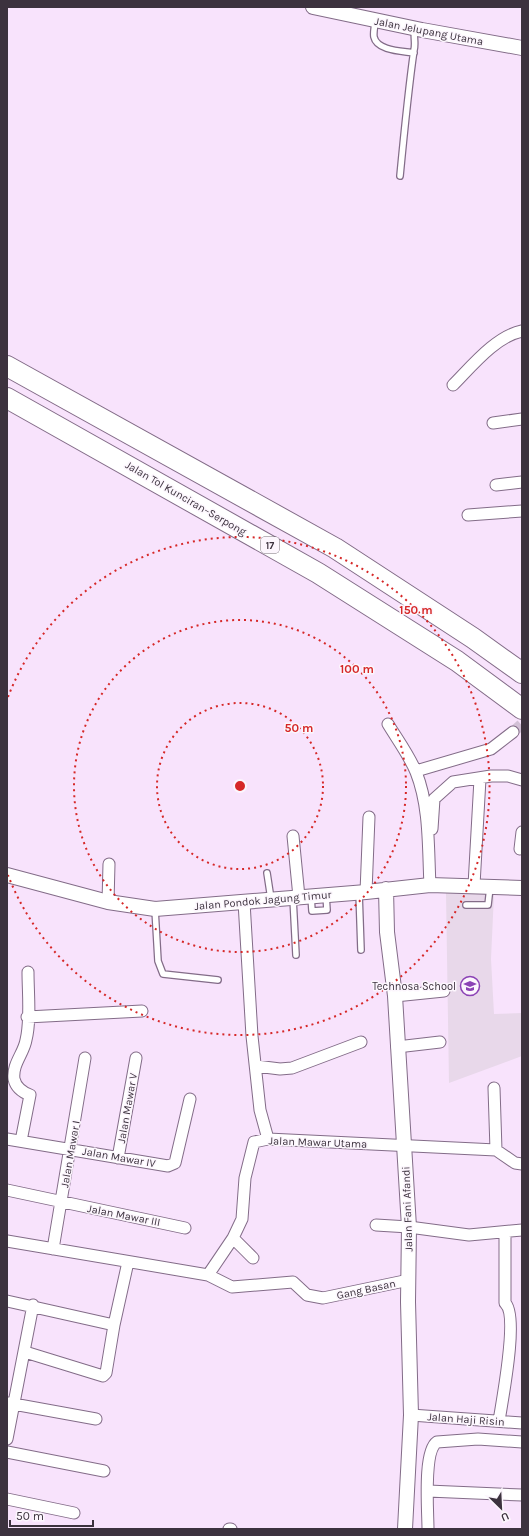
<svg xmlns="http://www.w3.org/2000/svg" width="529" height="1536" font-family="Karla,sans-serif">
	<style>
		.education { fill: #e8d8ea }
		.lines { fill: none; stroke-linecap: round; stroke-linejoin: round }
		.minor-tunnel { stroke: #d2c0d6; stroke-width: 11; stroke-dasharray: 11 5.5; stroke-linecap: butt }
		.service-casing { stroke: #836c88; stroke-width: 8 }
		.minor-casing { stroke: #836c88; stroke-width: 13 }
		.tertiary-casing { stroke: #836c88; stroke-width: 16 }
		.motorway-casing { stroke: #836c88; stroke-width: 22 }
		.service { stroke: #fff; stroke-width: 5.5 }
		.minor { stroke: #fff; stroke-width: 11 }
		.tertiary { stroke: #fff; stroke-width: 14 }
		.motorway { stroke: #fff; stroke-width: 20 }
		.ring { fill: none; stroke: #d62828; stroke-width: 2; stroke-dasharray: 2 4 }
		.labels { text-anchor: middle; stroke-width: 3; stroke-linejoin: round; paint-order: stroke }
		.shield { fill: #fcf6fd; stroke: #766d77; stroke-width: 1 }
		.shield-label { font-size: 10px; font-weight: bold; fill: #3c323e }
		.street-label { font-size: 11px; fill: #3c323e; stroke: #fcf6fd }
		.poi-label { font-size: 11px; fill: #3c323e; stroke: #fcf6fd; text-anchor: end }
		.centre { fill: #d62828; stroke: #fcf6fd; stroke-width: 2 }
		.ring-label { font-size: 12px; text-anchor: middle; font-weight: bold; fill: #d62828; stroke: #fcf6fd; stroke-width: 3; stroke-linejoin: round; paint-order: stroke }
	</style>
	<rect width="100%" height="100%" fill="#f8e3fc"/>
	<path class="education" d="M446,893l48,1 -3,65 3,55 28,-1v43l-73,27z"/>
	<g class="lines">
		<path class="minor-tunnel" d="M513,732l9,-8"/>
		<g class="service-casing">
			<path id="service" d="M375,21c0,5 -2,11 -1,16 3,14 29,14 40,16
				M400,176c4,-42 8,-84 14,-126 2,-7 -1,-14 1,-21
				M267,873l4,26
				M359,892l2,58
				M311,896l1,15 15,-1 -1,-15
				M293,898l3,57
				M466,905h22l2,-18
				M155,909l3,52 5,13 55,6"/>
		</g>
		<g class="minor-casing">
			<path id="minor" d="M453,385c18,-18 43,-49 69,-54
				M493,423l29,-4
				M496,485l26,-3
				M468,515l54,-4
				M388,724c9,15 21,31 28,48 14,35 12,76 14,113
				M416,771l75,-22 22,-17
				M432,829l2,-30 19,-17 38,-6h17l14,4
				M293,836l6,61
				M520,849l2,-17
				M474,885l6,-106
				M366,892l3,-75
				M108,902l1,-38
				M244,902l8,134 8,74 8,29
				M395,996l49,-5
				M27,1017l115,-6
				M397,1047l43,-5
				M256,1066l24,3 12,-1 69,-26
				M494,1088l2,62
				M7,1139l161,27 7,-3 15,-64
				M21,1141l9,-46c-8,-3 -14,-7 -16,-16 -2,-15 10,-26 12,-39 5,-20 2,-47 2,-68
				M118,1158l18,-100
				M7,1190l178,38
				M376,1225l33,2 60,8 53,-5
				M233,1238l20,20
				M7,1241l201,34 24,12 61,-5 14,13 16,3 86,-18
				M53,1249l32,-191
				M208,1275l25,-37 9,-19 3,-41 9,-36 14,-3 228,11 19,13 7,1
				M7,1301l107,24
				M25,1352l78,24 3,-3 8,-48 14,-63
				M8,1403l88,16
				M411,1415l111,8
				M499,1421c3,-20 20,-106 6,-118v-71
				M7,1439l26,-134
				M7,1452l97,19
				M428,1491l94,4
				M7,1499l67,14
				M229,1529h2
				M428,1529c0,-18 -5,-78 9,-87l41,-3 44,3"/>
		</g>
		<g class="tertiary-casing">
			<path id="tertiary" d="M313,7l109,23 100,18
				M7,875l101,27 47,7 211,-17 64,-7 92,3
				M386,889l1,43 8,64 14,231 -1,75 3,113 -6,114"/>
		</g>
		<g class="motorway-casing">
			<path id="motorway" d="M7,366l328,182 138,90 49,35
				M7,398l311,175 139,88 65,48"/>
		</g>
		<use href="#service" class="service"/>
		<use href="#minor" class="minor"/>
		<use href="#tertiary" class="tertiary"/>
		<use href="#motorway" class="motorway"/>
	</g>
	<g class="ring">
		<circle cx="240" cy="786" r="83"/>
		<circle cx="240" cy="786" r="166"/>
		<path d="M8 697A249 249 0 1 1 8 875"/>
	</g>
	<defs>
		<g id="school-ring" transform="scale(1)"><circle r="9.5" fill="#fcf6fd" stroke="#8b42b5" stroke-width="1.5"/><path d="M0-5L7-2L0 1L-7-2ZM-4 1L0 2.5L4 1V4Q0 6-4 4Z" fill="#8b42b5"/></g>
	</defs>
	<g fill-rule="evenodd">
		<use href="#school-ring" x="470" y="986"/>
	</g>
	<g class="labels">
		<rect class="shield" x="261" y="537" width="18" height="16" rx="3"/>
		<g class="shield-label">
			<text x="270" y="549">17</text>
		</g>
		<g class="street-label">
			<text transform="translate(429 31) rotate(11)" y="4">Jalan Jelupang Utama</text>
			<text transform="translate(186 498) rotate(30)" y="4">Jalan Tol Kunciran–Serpong</text>
			<text transform="translate(263 900) rotate(-5)" y="4">Jalan Pondok Jagung Timur</text>
			<text transform="translate(127 1108) rotate(-80)" y="4">Jalan Mawar V</text>
			<text transform="translate(318 1142) rotate(2)" y="4">Jalan Mawar Utama</text>
			<text transform="translate(70 1154) rotate(-80)" y="4">Jalan Mawar I</text>
			<text transform="translate(119 1157) rotate(10)" y="4">Jalan Mawar IV</text>
			<text transform="translate(407 1209) rotate(-92)" y="4">Jalan Fani Afandi</text>
			<text transform="translate(124 1215) rotate(11)" y="4">Jalan Mawar III</text>
			<text transform="translate(366 1289) rotate(-12)" y="4">Gang Basan</text>
			<text transform="translate(466 1419) rotate(4)" y="4">Jalan Haji Risin</text>
		</g>
		<g class="poi-label">
			<text x="456" y="990">Technosa School</text>
		</g>
	</g>
	<circle cx="240" cy="786" r="6" class="centre"/>
	<g class="ring-label">
		<text x="416" y="614">150 m</text>
		<text x="357" y="673">100 m</text>
		<text x="299" y="732">50 m</text>
	</g>
	<rect width="529" height="1536" fill="none" stroke="#3c323e" stroke-width="16"/>
	<g transform="translate(501 1508) rotate(156)" stroke="#fcf6fd" stroke-width="3" paint-order="stroke">
	<path d="M0-3L7 15L0 10L-7 15Z" fill="#3c323e"/>
	<text y="-6" font-size="11" font-weight="bold" text-anchor="middle" fill="#3c323e">U</text>
	</g>
	<path d="M10 1520v6h83v-6" fill="none" stroke="#3c323e" stroke-width="2"/>
	<text x="16" y="1520" font-size="12" fill="#3c323e" stroke="#fcf6fd" stroke-width="3" paint-order="stroke">50 m</text>
</svg>
